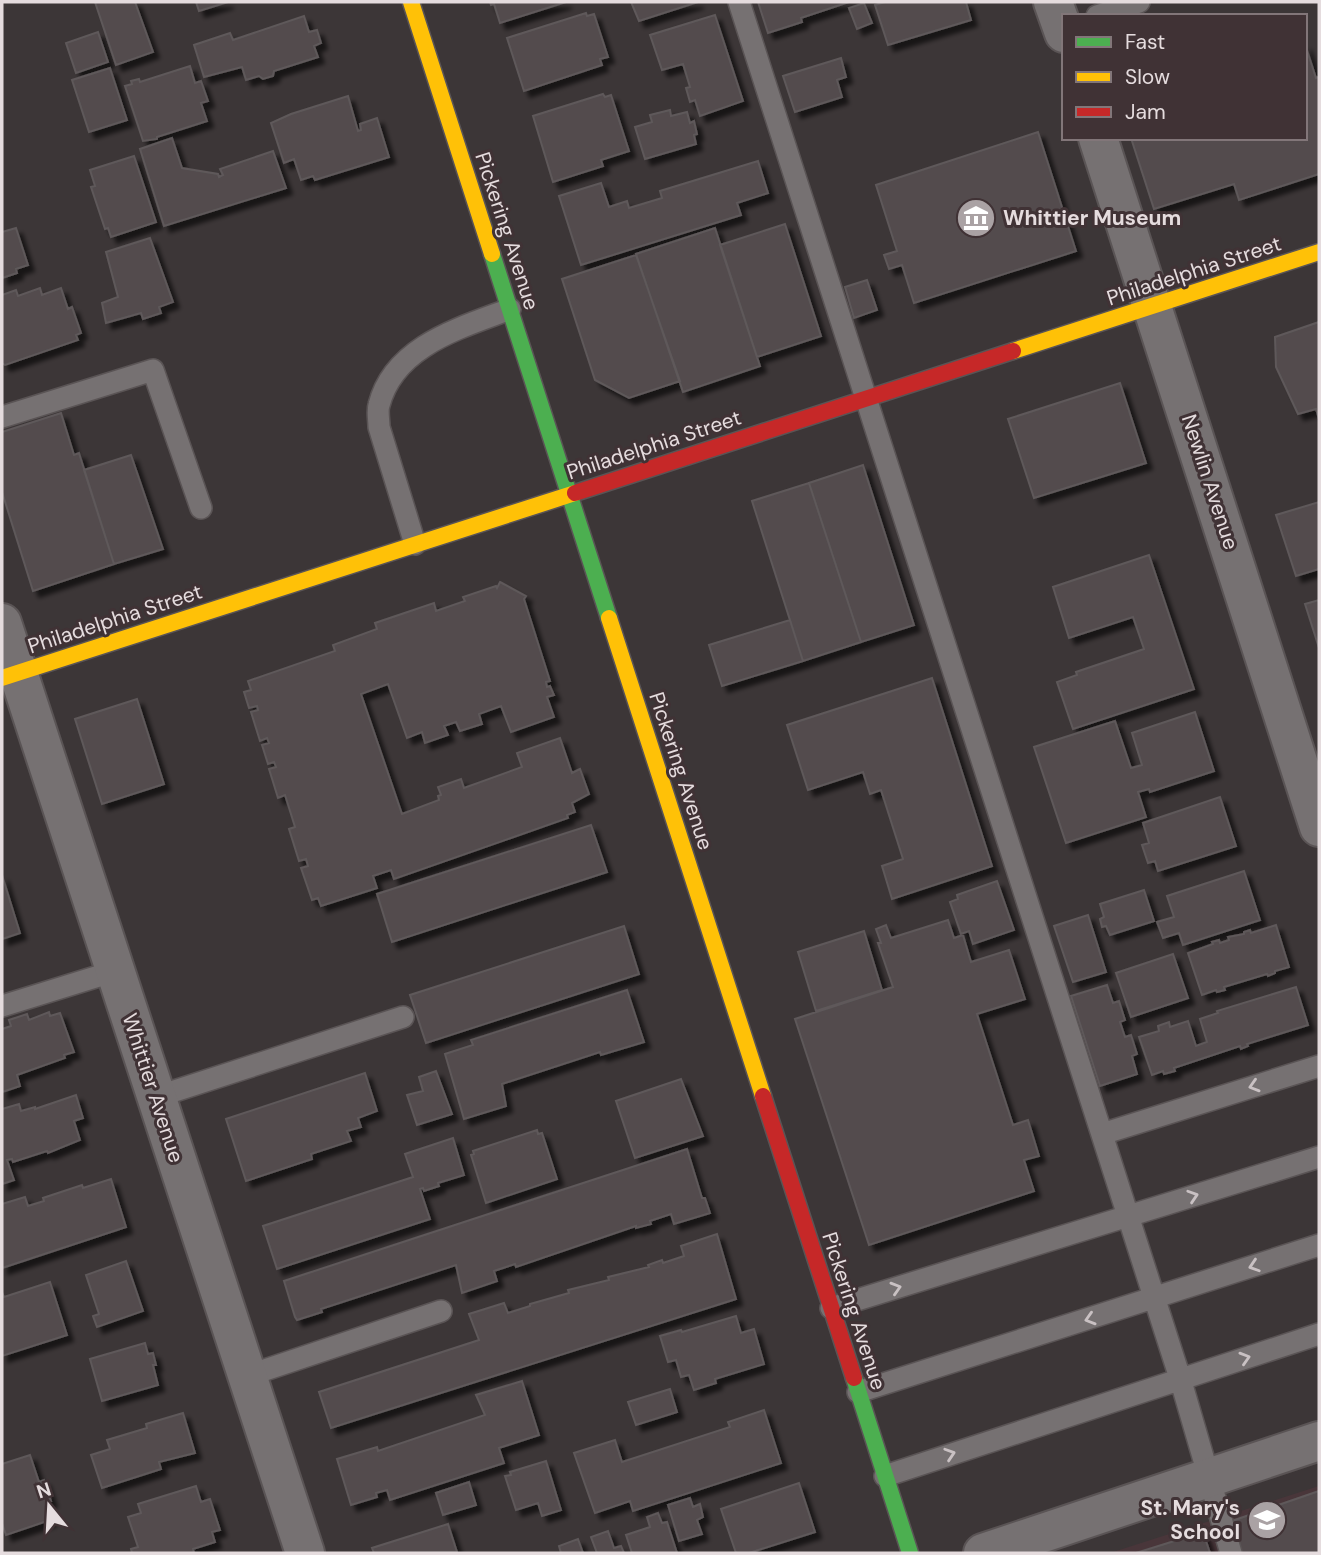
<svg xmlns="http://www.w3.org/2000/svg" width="1321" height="1555" font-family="'DM Sans',sans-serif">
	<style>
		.built { fill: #49363a }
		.building { fill: #524c4e; stroke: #5e595a; stroke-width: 2; filter: url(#shadow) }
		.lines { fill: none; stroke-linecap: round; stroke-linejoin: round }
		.lane-casing { stroke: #5a5455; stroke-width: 24 }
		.street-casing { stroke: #5a5455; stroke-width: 42 }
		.fast-casing { stroke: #5a5455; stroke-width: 19 }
		.slow-casing { stroke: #5a5455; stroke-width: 19 }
		.jam-casing { stroke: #5a5455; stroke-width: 19 }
		.lane { stroke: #767172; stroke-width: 21 }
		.street { stroke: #767172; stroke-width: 38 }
		.fast { stroke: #4caf50; stroke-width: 16 }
		.slow { stroke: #ffc107; stroke-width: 16 }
		.jam { stroke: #c62828; stroke-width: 16 }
		.oneway { stroke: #c9c1c3 }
		.labels { text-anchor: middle; stroke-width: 6; stroke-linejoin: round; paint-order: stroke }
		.poi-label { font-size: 21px; font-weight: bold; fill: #e5dcde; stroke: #403235; text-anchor: start }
		.street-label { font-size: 21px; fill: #e5dcde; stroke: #403235 }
	</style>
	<defs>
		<filter id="shadow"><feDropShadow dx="6" dy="6" stdDeviation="2" flood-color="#0009"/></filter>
	</defs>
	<rect width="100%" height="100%" fill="#3c3637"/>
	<path class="built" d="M1319,1486v67h-209z"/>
	<path class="building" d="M95,2h40l18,50 -37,13z
		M196,2h32l-29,9z
		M490,2h76l-66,21 -6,-19 -3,1z
		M631,2h67l-59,19z
		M758,2h91l-48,16 1,4 -34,11z
		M885,2h81l5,18 -83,25 -13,-40z
		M864,3l8,20 -15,6 -8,-21z
		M586,13l1,3 7,-2 14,43 -8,2 2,6 -78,26 -17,-53z
		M715,15l28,86 -43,15 -5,-16 -5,2 -4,-14 4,-1 -7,-23 -21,6 -12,-35z
		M304,16l5,16 8,-2 4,13 -7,3 4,11 -44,14 -1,5 -10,3 -4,-3 -13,4 -4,-13 -38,10 -10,-32 36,-12 3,7z
		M98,32l10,30 -32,11 -10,-30z
		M1305,44l11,34 3,-1v97l-80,26 -5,-16 -80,25 -23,-71h174z
		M841,58l5,19 -9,3 5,17 -47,15 -12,-36z
		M190,66l5,17 6,-2 7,20 -7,2 6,18 -50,16v2l-14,2 -18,-55 7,-2 -1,-3 8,-2 1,3z
		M110,68l17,52 -38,12 -17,-52z
		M603,94l2,3 6,-2 18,56 -28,9 2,6 -50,16 -20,-66z
		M348,96l10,35 3,-1 -1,-6 17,-6 12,39 -74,23 -2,-4 -12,4 -7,-21 -10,4 -13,-40 20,-9z
		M670,110l1,6 16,-4 3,11 4,-2 3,13 -3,1 2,9 -51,15 -10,-32 17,-5 -2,-7z
		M1038,132l38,119 -162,52 -12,-38 -13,4 -5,-14 13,-4 -21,-66z
		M172,138l10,30 36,6 1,3 4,-2 -3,-6 53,-18 13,37 -122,38 -24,-77z
		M134,156l22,66 -45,15 -3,-9 -3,1 -14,-42 4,-1 -5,-16z
		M758,161l10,32 -31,10 4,12 -160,50 -22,-69 42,-13 8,24 18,-6 2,7 33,-10 -2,-7z
		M785,224l36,112 -64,21 -37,-112z
		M16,228l12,37 -12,4 1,4 -15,5v-46z
		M715,228l45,138 -77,26 -47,-138z
		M150,238l23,64 -14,5 2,6 -18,6 -2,-6 -35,10 -4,-20 16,-6 -12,-45z
		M636,255l44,126 -51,17 -34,-18 -33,-101z
		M867,280l10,30 -23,8 -9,-31z
		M40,288l2,7 19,-7 7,21 4,-2 9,26 -5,2 2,5 -73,25 -3,-2v-68l14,-5 2,6z
		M1319,322v97l-3,-10 -18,5 -22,-47 -1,-30z
		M1120,383l26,80 -112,35 -26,-79z
		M61,413l13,42 5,-2 35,111 -81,27 -31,-99v-60z
		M131,455l32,94 -49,15 -30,-94z
		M863,465l51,160 -53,17 -52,-159z
		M809,483l52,159 -58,19 -51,-160z
		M1319,502v67l-23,7 -20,-61z
		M1149,555l45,134 -121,40 -16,-47 20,-7 -1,-3 68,-23 -11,-32 -64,21 -16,-51z
		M500,582l26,14 -2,3 26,82 -4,1 1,5 3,-1 4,9 -7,2 7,20 -43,15 -10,-26 -22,8 3,10 -22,7 -4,-9 -12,4 4,9 -23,8 -3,-11 -15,6 -19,-54 -27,10 41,120 37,-14 -1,-4 3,-1 -3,-8 23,-8 3,9 58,-21 -5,-14 43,-15 12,35 8,-4 9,25 -17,9 3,9 -8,3 1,3 -174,61 -3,-9 -18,6 4,12 -56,18 -3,-8 -6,2 -11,-32 7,-2 -2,-7 -7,2 -10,-32 6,-2 -10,-32 -7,3 -9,-29 7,-2 -2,-5 -6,2 -6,-19 7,-2 -2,-5 -7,3 -9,-29 7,-2 -1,-4 -8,2 -5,-16 7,-2 -3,-9 87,-30 -2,-6 44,-16 -2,-6 59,-20 2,8 29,-10 -2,-4 33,-11 1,2z
		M1319,600v48l-14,-44z
		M790,620l13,41 -81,25 -13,-41z
		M932,678l60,188 -100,33 -10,-33 21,-7 -22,-69 -11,4 -7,-22 -55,18 -21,-65z
		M137,699l27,85 -62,20 -27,-85z
		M1195,712l19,59 -64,21 -1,-3 -11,3 8,25 -80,26 -32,-96 81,-26 16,47 11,-3 -10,-32z
		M1220,797l16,49 -78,25 -3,-10 -7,2 -6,-18 7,-2 -6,-20z
		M591,825l16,47 -215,70 -15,-48z
		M1244,871l16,49 -77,25 -4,-12 -16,5 -6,-16 17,-5 -7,-21z
		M2,875l18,58 -18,6z
		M997,881l17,49 -41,14 -4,-13 -8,3 -11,-32 8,-3 -1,-4z
		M1144,890l10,31 -44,14 -4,-9 -4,1 -2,-8 4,-2 -4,-13z
		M1088,915l18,57 -33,10 -19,-56z
		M948,920l6,18 9,-3 8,27 38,-12 16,49 -48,15 36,111 15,-5 11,36 -15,4 10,31 -165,54 -74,-226 98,-32 -15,-44h3l-5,-14 10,-4 5,13z
		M1276,925l13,42 -14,4v2l-7,3 -1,-2 -43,13 1,3 -8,2 -1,-2 -14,5 -14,-42 25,-9 -1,-2 7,-2 1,3 9,-3 -1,-3 16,-3v-2l6,-2 1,3z
		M624,926l15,48 -213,69 -16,-48z
		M864,931l18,59 -66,21 -18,-59z
		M1173,954l15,44 -57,19 -15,-44z
		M1107,985l6,18 6,-2 6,19 -5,2 5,15 6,-2 6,19 -5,2 5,18 -37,12 -29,-90z
		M1296,987l12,38 -61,19 1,2 -7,3 -1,-3 -66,22 1,3 -11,3 -1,-3 -11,4 -13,-38 20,-6 -1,-5 11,-4 1,5 18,-6 8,25 11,-4 -7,-23 18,-6 -1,-2z
		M627,990l17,52 -43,13 -1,-3 -98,32 4,22 -42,13 -19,-65 28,-9 -2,-5z
		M49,1012l1,4 10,-3 14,39 -10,3 1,3 -48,17 3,11 -18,6v-63l9,-3 -2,-6 18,-6 2,6z
		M436,1071l16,43 -35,11 -10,-30 16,-4 -4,-14z
		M365,1073l12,38 -19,7 3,9 -14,4 4,10 -40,13 1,5 -66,22 -20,-62z
		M681,1079l22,57 -68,22 -19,-57z
		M76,1095l7,23 -9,3 6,19 -32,13 -1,-2 -34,11 -1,-3 -5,1 7,20 -12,4v-75l17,-5 2,7 14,-4v2z
		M537,1130l1,4 4,-1 15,46 -71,24 -15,-48 3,-1 -1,-3z
		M453,1138l11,37 -26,8 1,3 -15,5 -1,-3 -3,1 10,30 -153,50 -14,-43 150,-49 -8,-23z
		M687,1149l15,49h3l5,15 -36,11 -3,-10 -21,7 1,3 -15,4v-2l-120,41 -1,-3 -21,7 3,10 -35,12 -6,-28 -135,44 1,3 -25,8 -2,-3 -11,-36z
		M111,1179l15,48 -124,41v-64l23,-7 3,9 16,-5 -1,-3 39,-13 1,3z
		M717,1234l19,65 -405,129 -12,-36 160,-52 -10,-26 35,-11 4,10 22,-7v-2l39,-11 -1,-3 41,-10 -1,-3 41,-10 -1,-2 14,-5 1,3 21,-7 -3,-10z
		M126,1261l17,50 -46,16 -4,-11 6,-2 -13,-39z
		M50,1282l17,53 -65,21v-64l2,5z
		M736,1316l5,17 13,-4 10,35 -49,15 1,4 -22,7 -5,-15 -8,2 -5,-17 -8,2 -8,-26 21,-6 1,2z
		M145,1343l3,11 5,-1 3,12h-3l5,20 -56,16 -12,-42z
		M522,1381l17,54 -40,13 5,15 -114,37 -3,-10 -11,3 1,4 -26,8 -14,-46 40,-12 1,4 107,-36 -9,-20z
		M670,1389l7,23 -41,13 -8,-23z
		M764,1410l17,53 -148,48 -3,-10 -35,12 -21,-60 41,-13 7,22 108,-35 -2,-5z
		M183,1413l12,40 -36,9 2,7 -59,19 -11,-33 19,-6 -3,-9 40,-12 -1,-4z
		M30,1455l9,27 5,-2 7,21 -5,1 4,18 -44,15 -4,-12v-59z
		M546,1461l15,49 -19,6 -4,-13 -22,7 -11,-34 6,-1 -1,-3z
		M469,1482l7,23 -33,10 -7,-22z
		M799,1483l16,49 -66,21h-13l-15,-44z
		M196,1486l5,16 9,-3 10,31 -8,2 3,10 -22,7 1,4h-62l-1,-4 7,-2 -10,-30 13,-4 -3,-9z
		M1319,1491v62h-80l-10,-31z
		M690,1498l3,9 7,-3 3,13 -6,3 5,14 -23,7 -11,-36z
		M658,1513l4,10 5,-1 10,31h-45l-6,-18 24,-8 -3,-10z
		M448,1524l9,28 -83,1 -2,-5z
		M608,1531l6,17 7,-2 3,7h-27l-6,-16z
		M1203,1532l7,21h-74z
		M578,1539l5,14h-22l-2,-7z"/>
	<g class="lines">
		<g class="lane-casing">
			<path id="lane" d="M739,2l441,1376 51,175
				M1097,16l42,-14
				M2,417l151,-47 48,138
				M415,544l-36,-117c0,-7 -2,-16 0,-22 15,-59 81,-77 131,-96
				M2,1006l113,-35
				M156,1097l247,-80
				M1102,1134l217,-68
				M831,1308l488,-151
				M247,1376l194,-65
				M858,1392l461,-147
				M885,1476l434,-142"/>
		</g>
		<g class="street-casing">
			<path id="street" d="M1053,2l11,31
				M1098,138l221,689
				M2,623l303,930
				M983,1553l336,-112"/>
		</g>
		<g class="fast-casing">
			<path id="fast" d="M492,254l117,364
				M854,1378l56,175"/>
		</g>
		<g class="slow-casing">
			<path id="slow" d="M411,2l81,252
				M1013,351l306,-99
				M609,618l154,478
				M2,678l573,-185"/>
		</g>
		<g class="jam-casing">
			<path id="jam" d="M575,493l438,-142
				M763,1096l91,282"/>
		</g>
		<use href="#lane" class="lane"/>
		<use href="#street" class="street"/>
		<use href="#fast" class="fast"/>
		<use href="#slow" class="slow"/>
		<use href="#jam" class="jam"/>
	</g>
	<defs><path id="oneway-chevron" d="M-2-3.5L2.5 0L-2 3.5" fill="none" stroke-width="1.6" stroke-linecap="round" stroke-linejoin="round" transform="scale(1.75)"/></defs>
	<g class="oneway">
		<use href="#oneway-chevron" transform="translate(1254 1086) rotate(163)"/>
		<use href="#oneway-chevron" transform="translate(1193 1196) rotate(-18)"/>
		<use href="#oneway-chevron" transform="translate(1254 1266) rotate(162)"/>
		<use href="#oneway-chevron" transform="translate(896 1288) rotate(-17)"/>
		<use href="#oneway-chevron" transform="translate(1090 1319) rotate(163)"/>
		<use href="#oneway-chevron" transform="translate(1245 1358) rotate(-17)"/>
		<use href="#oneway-chevron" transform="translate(950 1454) rotate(-18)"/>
	</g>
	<defs>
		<g id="museum-disc" transform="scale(2.0125)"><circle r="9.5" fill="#aaa2a4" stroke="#403235"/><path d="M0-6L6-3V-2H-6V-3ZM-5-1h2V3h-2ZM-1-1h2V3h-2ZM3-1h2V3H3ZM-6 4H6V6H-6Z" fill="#fff"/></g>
		<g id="school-disc" transform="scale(2.0125)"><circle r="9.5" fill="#aaa2a4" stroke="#403235"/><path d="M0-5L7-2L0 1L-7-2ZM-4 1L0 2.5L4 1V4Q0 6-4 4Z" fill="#fff"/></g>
	</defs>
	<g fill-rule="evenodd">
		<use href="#museum-disc" x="976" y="218"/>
		<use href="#school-disc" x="1267" y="1520"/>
	</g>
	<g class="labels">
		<g class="poi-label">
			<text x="1003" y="225">Whittier Museum</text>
			<text x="1240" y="1515" text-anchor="end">St. Mary's<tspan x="1240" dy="24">School</tspan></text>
		</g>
		<g class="street-label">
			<text transform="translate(507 231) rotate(72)" y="7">Pickering Avenue</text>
			<text transform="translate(1194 271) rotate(-18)" y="7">Philadelphia Street</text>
			<text transform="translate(654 445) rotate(-18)" y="7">Philadelphia Street</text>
			<text transform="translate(1210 482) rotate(72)" y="7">Newlin Avenue</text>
			<text transform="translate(115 619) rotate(-18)" y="7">Philadelphia Street</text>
			<text transform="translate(681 771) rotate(72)" y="7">Pickering Avenue</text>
			<text transform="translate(153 1088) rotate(72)" y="7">Whittier Avenue</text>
			<text transform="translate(854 1311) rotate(72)" y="7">Pickering Avenue</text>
		</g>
	</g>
	<rect width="1321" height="1555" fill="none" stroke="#e5dcde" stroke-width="7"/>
	<rect x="1062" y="14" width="245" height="126" fill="#403235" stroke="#827679" stroke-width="2"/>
	<rect x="1076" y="37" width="35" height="10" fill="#4caf50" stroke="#827679" stroke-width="2"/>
	<text x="1125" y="49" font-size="21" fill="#e5dcde">Fast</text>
	<rect x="1076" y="72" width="35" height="10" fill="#ffc107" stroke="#827679" stroke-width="2"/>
	<text x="1125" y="84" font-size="21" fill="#e5dcde">Slow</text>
	<rect x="1076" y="107" width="35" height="10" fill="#c62828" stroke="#827679" stroke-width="2"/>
	<text x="1125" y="119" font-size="21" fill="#e5dcde">Jam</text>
	<g transform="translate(49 1506) rotate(342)" stroke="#403235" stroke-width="5" paint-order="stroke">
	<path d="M0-5L12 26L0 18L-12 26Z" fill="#e5dcde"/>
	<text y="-10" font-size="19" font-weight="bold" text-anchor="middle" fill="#e5dcde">N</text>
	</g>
</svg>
